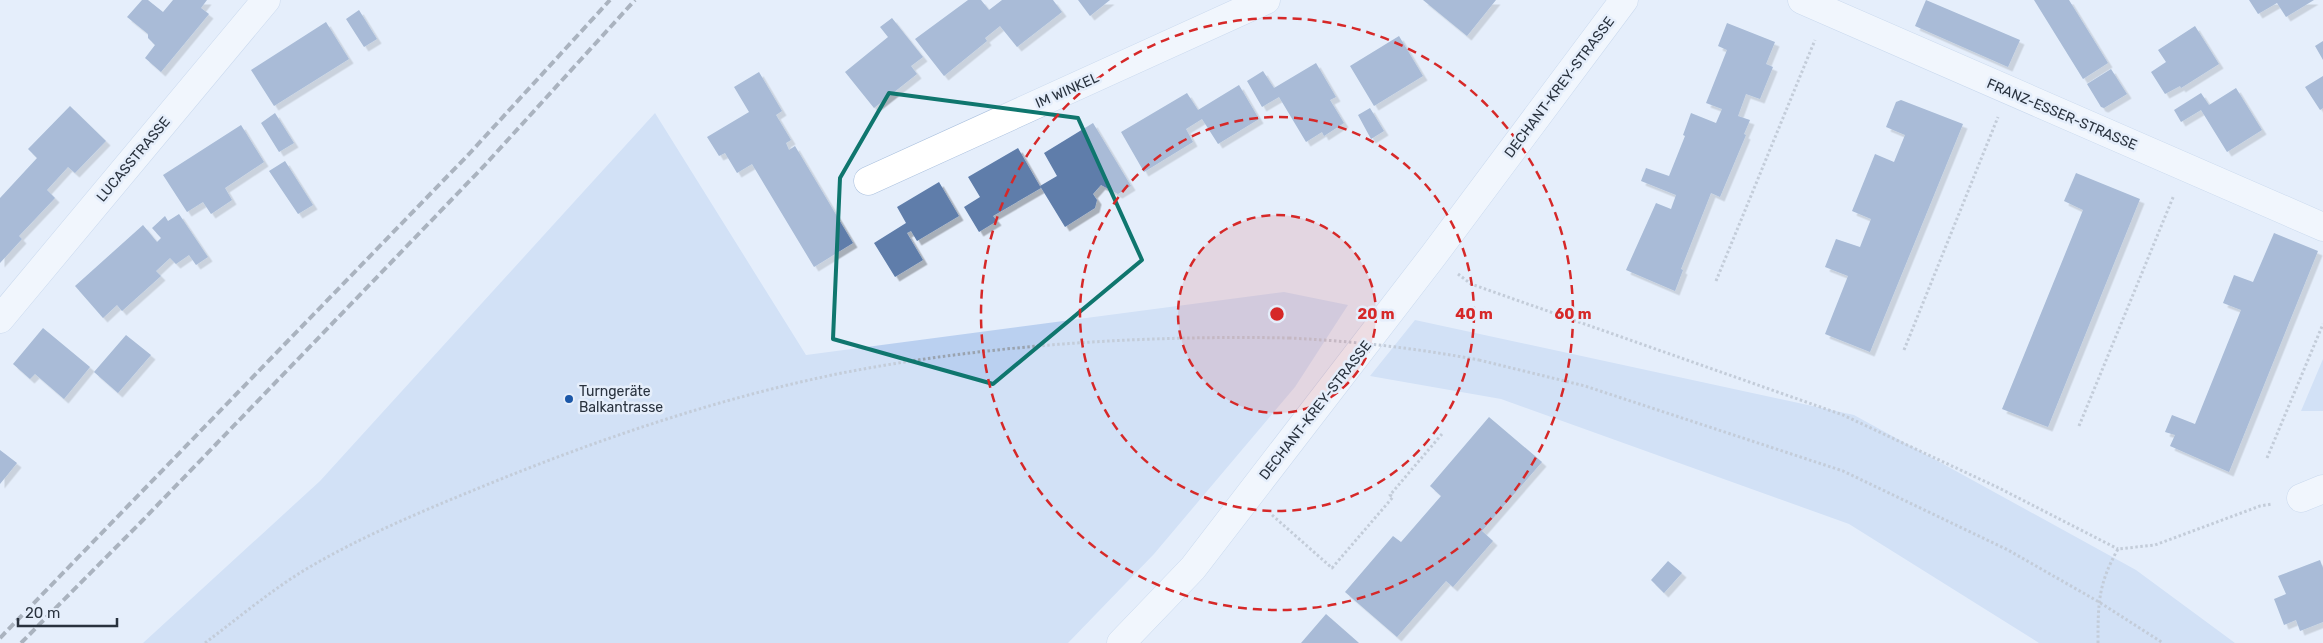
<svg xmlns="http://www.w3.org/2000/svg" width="2323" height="643" font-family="Rubik,sans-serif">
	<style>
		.green { fill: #bad0f0 }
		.building { fill: #5e7daa; filter: url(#shadow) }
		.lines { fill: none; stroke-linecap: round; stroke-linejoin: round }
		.minor-casing { stroke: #aac0de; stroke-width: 29 }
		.path { stroke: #9aa3af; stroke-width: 3; stroke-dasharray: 2.5 2.5; stroke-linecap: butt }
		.minor { stroke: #fff; stroke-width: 28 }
		.rail { stroke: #626b77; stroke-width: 4; stroke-dasharray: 8 4; stroke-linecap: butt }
		.path-bridge { stroke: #9aa3af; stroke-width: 3; stroke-dasharray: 2.5 2.5; stroke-linecap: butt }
		.marked { fill: none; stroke: #0f766e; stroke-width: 4; stroke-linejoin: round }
		.ring { fill: none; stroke: #d62828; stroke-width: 2.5; stroke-dasharray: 9 6 }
		.poi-dot { fill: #1b57a8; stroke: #e5eefb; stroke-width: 2 }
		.labels { text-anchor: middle; stroke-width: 5; stroke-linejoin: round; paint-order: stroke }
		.street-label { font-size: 14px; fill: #29323e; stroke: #e5eefb }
		.poi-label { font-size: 14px; fill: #29323e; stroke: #e5eefb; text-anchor: start }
		.centre { fill: #d62828; stroke: #e5eefb; stroke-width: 2.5 }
		.ring-label { font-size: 15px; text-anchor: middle; font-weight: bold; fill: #d62828; stroke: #e5eefb; stroke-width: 5; stroke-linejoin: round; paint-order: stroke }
	</style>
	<defs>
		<filter id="shadow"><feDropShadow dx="4.5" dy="4.5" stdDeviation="0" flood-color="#0004"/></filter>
	</defs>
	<rect width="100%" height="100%" fill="#e5eefb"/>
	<path class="green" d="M655,113l151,242 478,-63 64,13 -53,82 -141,167 -86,89h-925l177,-162z
		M1415,320l439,95 282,155 99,73h-196l-190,-119 -348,-125 -131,-23z
		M2323,359v52h-22z"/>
	<path class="building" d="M142,0h6l15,12 10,-12h34l-6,8 8,6 -48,58 -16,-14 10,-13 -7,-7v-4l-21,-17z
		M968,0h13l8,10 13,-10h51l9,12 -45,35 -17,-21 -15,12 2,3 -43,35 -29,-37z
		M1078,0h32l-20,16z
		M1423,0h73l-29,36z
		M1926,0l94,40 -12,27 -93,-41z
		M2034,0h35l39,63 -25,16z
		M2249,0h65l-28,17 -9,-14 -19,11z
		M359,10l18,29 -13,8 -18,-28z
		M892,18l31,39 -12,9 6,8 -43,34 -29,-36 43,-35 -8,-10z
		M326,22l23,37 -75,47 -23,-36z
		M1727,23l48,19 -9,22 7,3 -13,32 -14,-5 -8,22 12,4 -6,14 2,1 -26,62 -9,-4 -30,76 2,1 -8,21 -49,-21 30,-67 15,6 5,-14 -35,-14 5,-13 23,8 16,-40 -2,-1 8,-22 25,10 6,-14 -16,-6 21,-53 -9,-4z
		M2195,26l24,38 -38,24 -1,-2 -15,8 -14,-22 15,-10 -8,-12z
		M1399,36l24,40 -49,30 -24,-40z
		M2323,41v19l-8,-14z
		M1316,63l20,34 -6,3 14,23 -20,13 -2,-4 -16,10 -27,-45 -17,10 -15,-26 16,-10 11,17z
		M2111,69l16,25 -23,14 -3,-1 -14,-23z
		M759,72l23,39 -6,4 15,25 -5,3 3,7 6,-4 58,97 -39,24 -62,-103 -15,9 -12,-20 -6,3 -12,-19 42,-25 -15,-25z
		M2323,76v32l-3,2 -15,-23z
		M1239,85l20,34 -41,25 -16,-25 -16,10 7,13 -49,30 -23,-40 66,-39 11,17z
		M2236,88l26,42 -35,22 -26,-42 -20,12 -7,-12 27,-17 8,12z
		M1901,100l62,24 -93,228 -45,-18 23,-58 -23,-9 11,-28 24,8 11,-28 -19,-8 23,-57 19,8 11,-27 -19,-8 10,-25z
		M70,106l36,35 -31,32 -7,-6 -21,23 8,8 -36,38 3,3 -22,24v-65l37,-40 -9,-9z
		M1370,108l14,23 -13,8 -13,-24z
		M275,113l19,30 -15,9 -18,-29z
		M1093,123l38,63 -13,8 -17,-9 -8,9 4,6 -2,8 -30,19 -25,-41 17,-10 -13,-23z
		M241,125l23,37 -39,26 7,12 -21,14 -8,-12 -16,10 -24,-37z
		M1018,148l23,40 -48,28 4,5 -18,11 -15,-25 16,-10 -12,-20z
		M285,161l28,44 -15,9 -29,-43z
		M2076,173l64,26 -92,228 -46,-18 81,-199 -19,-9z
		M939,182l20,34 -42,25 -6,-10 -4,2 16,27 -28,17 -21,-34 32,-20 -9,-16z
		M179,214l29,43 -12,8 -7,-10 -13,9 -6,-6 -14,13 5,5 -39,35 -5,-6 -14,13 -28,-32 68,-61 14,17 4,-4 -9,-10 13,-12 3,5z
		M2274,233l44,18 -89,221 -59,-26 5,-11 -10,-3 7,-17 23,9 46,-114 -18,-7 11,-28 19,7z
		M43,328l47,39 -26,32 -29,-25 -5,5 -17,-15z
		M126,335l25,20 -33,38 -24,-21z
		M1489,417l53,45 -60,69 11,10 -40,46 -7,-6 -49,56 -52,-45 48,-56 8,6 40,-46 -11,-10z
		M0,450l17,13 -17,21z
		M2320,560l3,8v54l-23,9 -4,-11 -12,5 -10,-26 12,-5 -8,-18z
		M1668,561l14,12 -18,20 -13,-13z
		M1326,614l33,29h-58z"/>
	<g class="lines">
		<g class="minor-casing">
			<path id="minor" d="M1802,0l521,227
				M868,181l398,-181
				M0,319l266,-319
				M2301,498l22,-9
				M1121,643l72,-75 240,-312 191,-256"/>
		</g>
		<path class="path" d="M1458,274l13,10 372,131 156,73 119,61
			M1716,281l99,-241
			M1904,350l94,-233
			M1479,360l106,26 258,85 165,79 91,52 64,41
			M2079,426l95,-231
			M2267,458l56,-134
			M1272,515l60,53 61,-71 -3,-2 52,-61
			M205,643c32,-24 64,-51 98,-72 60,-36 127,-63 193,-90 112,-45 227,-84 346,-108 143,-28 301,-38 447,-35
			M2098,643c0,-39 0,-59 20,-94l37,-4 105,-39 12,-2"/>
		<use href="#minor" class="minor"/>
		<path class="rail" d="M0,638l469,-484 141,-154
			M21,643l122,-123 341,-354 151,-166"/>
		<path class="path-bridge" d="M1289,338c64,3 126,10 190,22"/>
	</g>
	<path d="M0 0H2323V643H0ZM889,93l189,25 64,142 -149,124 -160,-45 7,-161z" fill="#e5eefb" fill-opacity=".55" fill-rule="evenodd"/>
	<path class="marked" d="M889,93l189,25 64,142 -149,124 -160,-45 7,-161z"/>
	<circle cx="1277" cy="314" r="99" fill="#d62828" fill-opacity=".12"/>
	<g class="ring">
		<circle cx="1277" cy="314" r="99"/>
		<circle cx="1277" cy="314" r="197"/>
		<circle cx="1277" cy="314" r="296"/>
	</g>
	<circle class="poi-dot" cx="569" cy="399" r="5"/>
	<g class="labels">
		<g class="street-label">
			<text transform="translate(1559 87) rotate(-53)" y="5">DECHANT-KREY-STRASSE</text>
			<text transform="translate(1067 90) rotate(-24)" y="5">IM WINKEL</text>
			<text transform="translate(2062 114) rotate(23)" y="5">FRANZ-ESSER-STRASSE</text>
			<text transform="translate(133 159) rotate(-50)" y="5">LUCASSTRASSE</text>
			<text transform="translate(1315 410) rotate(-52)" y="5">DECHANT-KREY-STRASSE</text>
		</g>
		<g class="poi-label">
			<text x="579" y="396">Turngeräte<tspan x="579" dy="16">Balkantrasse</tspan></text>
		</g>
	</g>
	<circle cx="1277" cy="314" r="8" class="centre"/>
	<g class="ring-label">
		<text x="1376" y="319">20 m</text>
		<text x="1474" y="319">40 m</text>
		<text x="1573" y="319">60 m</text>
	</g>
	<path d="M18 618v8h99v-8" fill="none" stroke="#29323e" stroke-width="2.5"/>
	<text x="25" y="618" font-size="15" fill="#29323e" stroke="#e5eefb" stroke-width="4" paint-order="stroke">20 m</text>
</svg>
